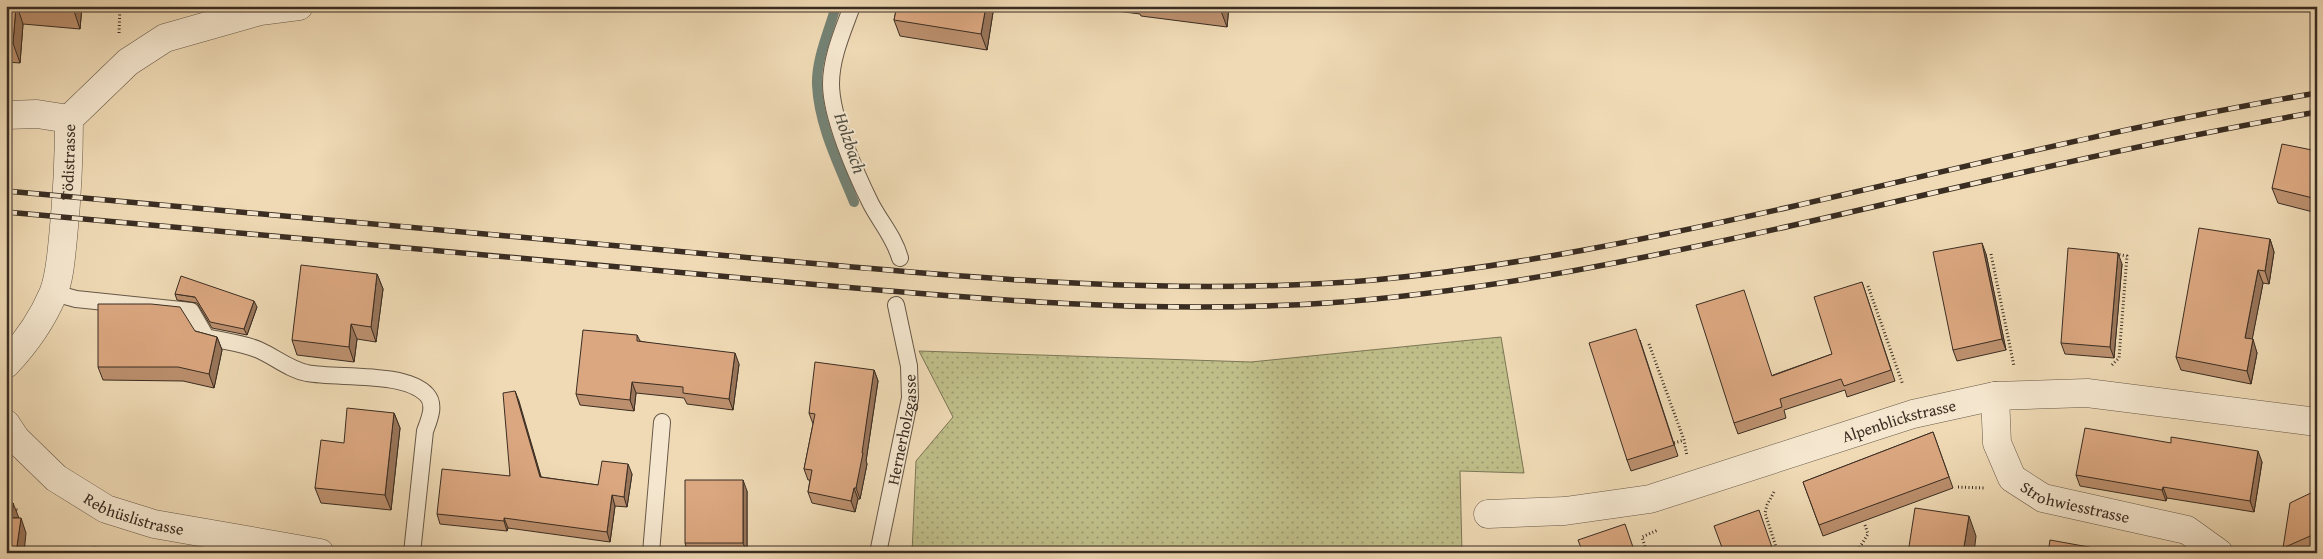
<svg xmlns="http://www.w3.org/2000/svg" width="2323" height="559" font-family="'Gentium Book Plus',serif">
	<style>
		.grass { fill: url(#grass-dots); stroke: #7c7656 }
		.lines { fill: none; stroke-linecap: round; stroke-linejoin: round }
		.stream { stroke: #748274; stroke-width: 10 }
		.lane-casing { stroke: #675847; stroke-width: 18 }
		.street-casing { stroke: #675847; stroke-width: 29 }
		.path { stroke: #3a2d22; stroke-width: 3; stroke-dasharray: 1 2.5; stroke-linecap: butt }
		.lane { stroke: #f5e7cf; stroke-width: 16 }
		.street { stroke: #f5e7cf; stroke-width: 28 }
		.rail-casing { stroke: #3a2d22; stroke-width: 5.5 }
		.rail { stroke: #f5e7cf; stroke-width: 4; stroke-dasharray: 11; stroke-linecap: butt }
		.wall { fill: #bc906e; stroke: #3a2d22 }
		.shaded-wall { fill: #99755a; stroke: #3a2d22 }
		.building { fill: #dba780; stroke: #3a2d22 }
		.labels { text-anchor: middle; stroke-width: 4; stroke-linejoin: round; paint-order: stroke }
		.street-label { font-size: 16px; fill: #3a2d22; stroke: #f5e7cf }
		.water-label { font-size: 18px; font-style: italic; fill: #525044; stroke: #f5e7cf }
	</style>
	<defs>
		<pattern id="grass-dots" width="8" height="8" patternUnits="userSpaceOnUse" patternTransform="scale(1.25)"><rect width="8" height="8" fill="#bfbe89"/><path d="M2 2h.1M6 6h.1" fill="none" stroke="#9c9b70" stroke-width="1.8" stroke-linecap="round"/></pattern>
	</defs>
	<rect width="100%" height="100%" fill="#efdab5"/>
	<filter id="stains"><feTurbulence type="fractalNoise" baseFrequency=".004" numOctaves="4"/><feColorMatrix values="0 0 0 0 .2 0 0 0 0 .09 0 0 0 0 .02 0 0 0 .5 -.17"/></filter>
	<radialGradient id="worn" r=".72"><stop offset=".6" stop-color="#630" stop-opacity="0"/><stop offset="1" stop-color="#630" stop-opacity=".3"/></radialGradient>
	<path class="grass" d="M1501,337l23,136 -64,-2 2,82h-550l4,-92 37,-44 -34,-66 332,11z"/>
	<g class="lines">
		<path class="stream" d="M836,6c-7,25 -20,53 -19,79 2,41 22,80 37,117"/>
		<g class="lane-casing">
			<g id="lane">
				<path d="M852,6c-9,25 -21,51 -21,78 0,33 25,90 40,120 10,19 23,33 29,54"/>
				<path d="M54,293l22,6 115,12 15,26c17,4 37,6 53,13 16,7 31,20 48,23 30,6 98,-2 120,22 9,10 2,25 -2,36l-13,122"/>
				<path d="M651,553l11,-131"/>
				<path id="s1" d="M878,553l32,-155 -1,-32 -13,-61"/>
			</g>
		</g>
		<g class="street-casing">
			<g id="street">
				<path d="M6,115l31,-1 32,5"/>
				<path id="s2" d="M6,364c19,-20 36,-44 47,-70 7,-17 8,-38 10,-56 4,-40 6,-79 6,-119l59,-57 37,-24 95,-27 39,-5"/>
				<path id="s3" d="M1995,396l2,47 15,35 31,20 144,32 32,23"/>
				<path id="s4" d="M6,424l10,15 40,39 50,31 48,15 166,29"/>
				<path id="s5" d="M1488,514l77,-3 85,-12 263,-85 82,-18 92,-3 230,29"/>
			</g>
		</g>
		<path class="path" d="M119,33l1,-27
			M1991,254l23,112
			M1868,286l35,99
			M1649,344l35,96 3,16
			M2112,365l7,-7 8,-102 -11,-2
			M1674,443l10,-3
			M1958,487l26,1
			M1774,492l-7,13 -2,8 13,40
			M6,508l12,2
			M1647,553l-5,-16 16,-7
			M1851,553l7,-3 10,-16 -3,-9"/>
		<use href="#lane" class="lane"/>
		<use href="#street" class="street"/>
		<g class="rail-casing">
			<path id="rail" d="M6,191c242,22 483,43 724,65 214,19 429,42 644,24 140,-13 278,-42 416,-73 175,-40 350,-84 527,-114
				M6,212c246,22 491,45 736,66 195,17 390,38 585,25 157,-11 310,-43 463,-77 175,-40 350,-83 527,-114"/>
		</g>
		<use href="#rail" class="rail"/>
	</g>
	<path class="wall" d="M6,6h76l-2,23 -57,-5 -3,39 -14,-1z
		M897,6h97l-7,44 -87,-14 -6,-16z
		M1107,6h122l-2,21 -86,-11 -1,-2 -32,-4z
		M2317,151v62l-39,-10 -6,-15z
		M2270,239l4,13 -5,32 -6,-1 -11,56 5,14 -6,31 -70,-14 -5,-13z
		M1986,254l20,96 -49,11 -4,-11z
		M2122,264l-8,94 -49,-4 -4,-11z
		M377,274l6,15 -7,53 -19,-3 -3,23 -57,-7 -5,-15z
		M1862,282l33,99 -48,16 -2,-7 -61,20 2,8 -48,16 -4,-11 39,-48 59,-21z
		M175,294l82,13 -10,28 -35,-7 -15,-25 -20,-3z
		M195,331l22,6 5,13 -8,38 -31,-7 -80,-1 -5,-13z
		M637,335l3,6 99,23 -6,46 -46,-6 -3,-6 -48,-5 -2,18 -54,-6 -4,-11z
		M1640,340l38,116 -47,15 -4,-11z
		M874,370l4,11 -12,80 1,3 -7,35h-2l-3,13 -43,-9 -4,-11 2,-12h-2l-4,-11 9,-45 -4,-11z
		M515,391l26,86 57,8 34,-11 -5,33 -12,-1 -5,36 -102,-14 -1,3 -67,-7 -3,-10 73,-38z
		M394,413l6,15 -9,82 -70,-7 -6,-15 29,-45z
		M1933,432l20,56 -130,48 -20,-54z
		M2262,462l-8,50 -87,-14 -1,3 -86,-15 -4,-11z
		M2317,490v56l-15,7h-17l-2,-5z
		M747,491v62h-59l-3,-10z"/>
	<path class="shaded-wall" d="M16,6h1l6,18 -3,39 -7,-20z
		M73,6h9l-2,23 -7,-21z
		M986,6h8l-7,44 -6,-16z
		M1222,6h7l-2,21 -6,-16z
		M2270,239l4,13 -5,32 -4,-13z
		M1982,243l4,11 20,96 -4,-11z
		M2118,253l4,11 -8,94 -4,-11z
		M2258,270l5,13 -13,68 -5,-13z
		M377,274l6,15 -7,53 -5,-15z
		M254,301l3,6 -10,28 -3,-6z
		M351,324l6,15 -3,23 -5,-15z
		M217,337l5,13 -8,38 -5,-14z
		M2253,339l4,14 -6,31 -4,-13z
		M735,353l4,11 -6,46 -4,-11z
		M874,370l4,11 -12,80 1,3 -7,35 -4,-11z
		M632,382l4,11 -2,18 -4,-11z
		M515,391l4,10 25,86 -4,-10z
		M394,413l6,15 -9,82 -6,-15z
		M2258,451l4,11 -8,50 -4,-11z
		M628,464l4,10 -5,33 -3,-10z
		M743,480l4,11v62l-4,-10z
		M2163,487l4,11 -1,3 -4,-11z
		M854,488l4,11 -3,13 -4,-11z
		M612,495l3,11 -5,36 -3,-10z
		M13,503l6,15h-7z
		M1969,516l7,20 -2,17h-11z
		M21,518l5,15 -2,20h-8z
		M504,518l4,10 -1,3 -3,-10z"/>
	<path class="building" d="M6,6h10l-3,37 -7,-1z
		M51,6h22v2z
		M897,6h89l-5,28 -87,-14z
		M1182,6h40l-1,5z
		M2282,144l35,7v48l-45,-11z
		M2199,228l71,11 -5,32 -7,-1 -13,68 8,1 -6,32 -71,-14z
		M1982,243l20,96 -49,11 -20,-98z
		M2068,248l50,5 -8,94 -49,-4z
		M301,265l76,9 -6,53 -20,-3 -2,23 -57,-7z
		M181,276l73,25 -10,28 -34,-7 -15,-25 -20,-3z
		M1862,282l29,88 -47,16 -3,-7 -61,20 2,8 -48,16 -38,-118 48,-15 28,86 60,-22 -18,-57z
		M98,304h53l29,3 15,24 22,6 -8,37 -31,-7h-80z
		M1636,329l38,116 -47,15 -38,-117z
		M583,330l54,5v6l98,12 -6,46 -46,-6v-6l-51,-5 -2,18 -54,-6z
		M815,362l59,8 -12,83h1l-7,35h-2l-3,13 -43,-9 4,-22 -8,-1 11,-55 -6,-1z
		M515,391l25,86 58,8 4,-24 26,3 -4,33 -12,-2 -5,37 -103,-14v3l-67,-7 5,-45 68,7 -7,-83z
		M347,408l47,5 -9,82 -70,-7 6,-48 23,3z
		M2085,428l86,15v-6l87,14 -8,50 -87,-14 -1,3 -86,-15z
		M1933,432l16,45 -130,48 -16,-43z
		M685,480h58v63h-58z
		M2317,490v43l-34,15 7,-45z
		M6,502l7,1 -1,15h9l-5,35h-10z
		M1915,508l54,8 -6,37h-55z
		M1759,510l15,43h-50l-10,-27z
		M1625,524l10,29h-52l-5,-13z
		M2050,540l72,13h-74z
		M93,547l52,4v2h-53z"/>
	<g class="labels">
		<g class="street-label">
			<text dy="6" stroke="none"><textPath href="#s2" startOffset="218">Tödistrasse</textPath></text>
			<text dy="6" stroke="none"><textPath href="#s5" startOffset="424">Alpenblickstrasse</textPath></text>
			<text dy="6" stroke="none"><textPath href="#s1" startOffset="126">Hernerholzgasse</textPath></text>
			<text dy="6" stroke="none"><textPath href="#s3" startOffset="154">Strohwiesstrasse</textPath></text>
			<text dy="6" stroke="none"><textPath href="#s4" startOffset="161">Rebhüslistrasse</textPath></text>
		</g>
		<g class="water-label">
			<text transform="translate(850 143) rotate(71)" y="6">Holzbach</text>
		</g>
	</g>
	<rect width="2323" height="559" fill="none" stroke="#efdab5" stroke-width="25"/>
	<rect x="8" y="8" width="2308" height="544" fill="none" stroke="#3a2d22" stroke-width="2.5"/>
	<rect x="12" y="12" width="2298" height="534" fill="none" stroke="#3a2d22"/>
	<rect width="100%" height="100%" filter="url(#stains)"/>
	<rect width="100%" height="100%" fill="url(#worn)"/>
</svg>
